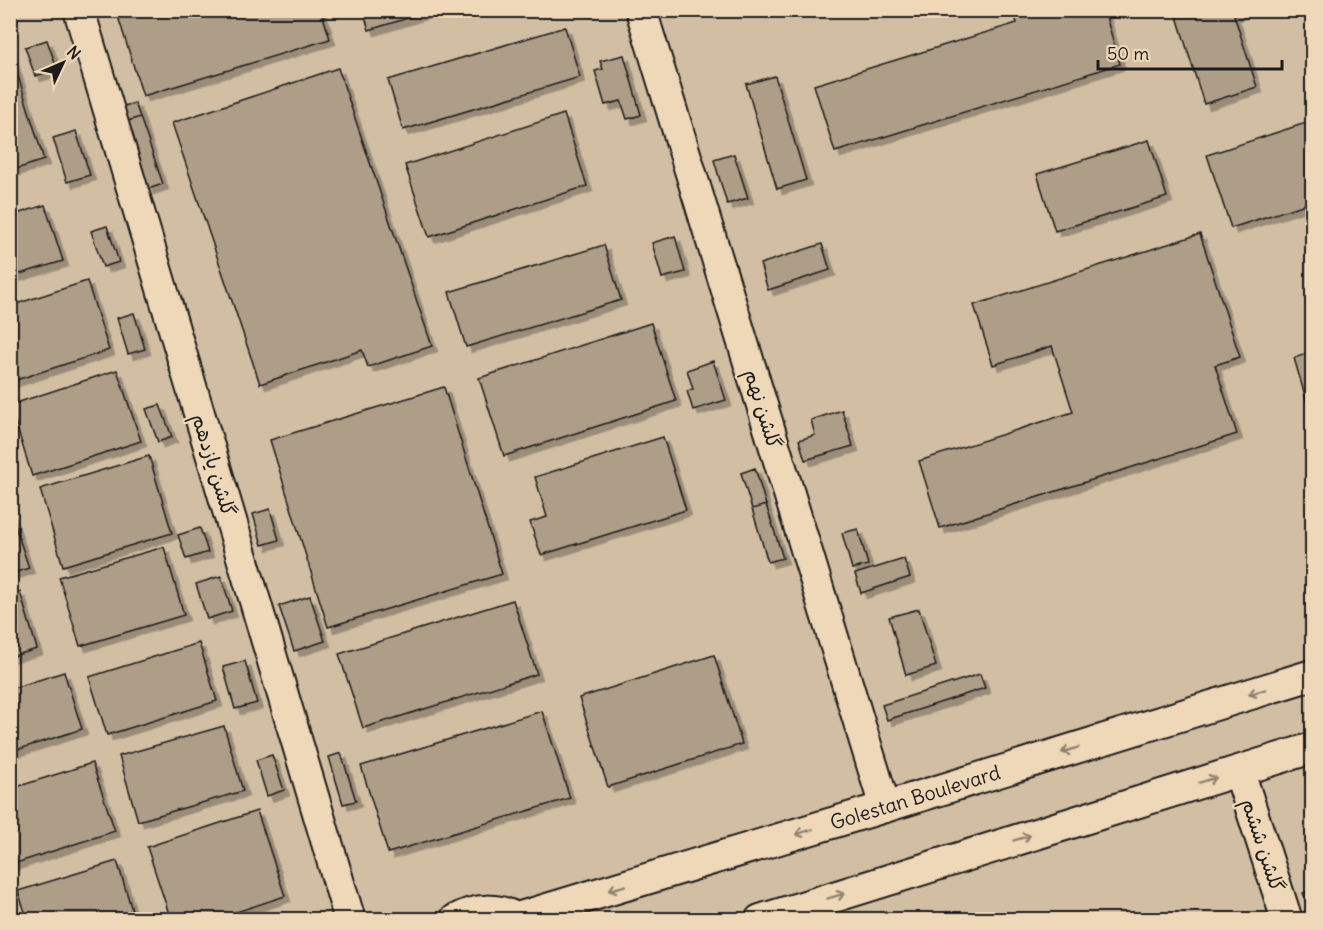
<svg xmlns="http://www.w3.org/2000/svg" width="1323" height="930" font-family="Delius,'Playpen Sans Arabic',sans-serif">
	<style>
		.built { fill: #d2bfa3 }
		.building { fill: #ae9e88; stroke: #1c1c1c; stroke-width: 1.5; filter: url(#shadow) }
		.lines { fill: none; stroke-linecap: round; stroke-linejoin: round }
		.minor-casing { stroke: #1c1c1c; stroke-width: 34 }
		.minor { stroke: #efd8b8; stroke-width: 30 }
		.oneway { stroke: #908372 }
		.labels { text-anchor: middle; stroke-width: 4.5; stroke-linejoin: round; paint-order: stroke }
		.street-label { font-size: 20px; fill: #1c1c1c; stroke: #efd8b8 }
	</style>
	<defs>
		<filter id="shadow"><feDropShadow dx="5.5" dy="5.5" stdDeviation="0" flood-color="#0004"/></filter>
	</defs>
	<rect width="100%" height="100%" fill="#e2cdaf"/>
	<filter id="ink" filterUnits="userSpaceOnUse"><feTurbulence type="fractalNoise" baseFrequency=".0167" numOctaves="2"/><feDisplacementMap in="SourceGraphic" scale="12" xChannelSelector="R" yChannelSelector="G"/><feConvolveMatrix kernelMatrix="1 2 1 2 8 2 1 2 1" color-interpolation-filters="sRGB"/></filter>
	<g filter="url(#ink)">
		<path class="built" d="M11,11h1301v908h-1301z"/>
		<path class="building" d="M116,10h205l9,29 -187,57z
			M363,10h71l-65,20z
			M1013,10h91l16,54 -285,88 -21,-67 203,-62z
			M1175,10h74l-15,5 23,72 -53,17z
			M565,27l15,50 -177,53 -15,-50z
			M47,40l10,29 -22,7 -10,-29z
			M10,50l34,110 -34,11z
			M624,55l17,60 -14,4 -6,-18 -16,4 -10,-34 8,-2 -3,-8z
			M338,68l94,278 -64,21 -6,-17 -102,34 -88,-261z
			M775,76l31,104 -29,9 -31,-105z
			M135,103l5,14 -15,5 -5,-15z
			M564,114l23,72 -158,51 -24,-72z
			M140,117l23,67 -15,5 -23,-67z
			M1312,121v81l-81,26 -24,-73z
			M76,131l14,44 -23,7 -14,-44z
			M1149,140l18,57 -112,34 -18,-57z
			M734,154l14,44 -21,6 -13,-44z
			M45,205l18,56 -53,16v-61z
			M107,226l12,36 -16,5 -12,-36z
			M1200,234l40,123 -25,8 22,69 -297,94 -21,-67 154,-49 -21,-66 -59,19 -19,-60z
			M675,236l10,36 -23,6 -10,-35z
			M822,244l8,26 -62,20 -8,-26z
			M604,245l17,55 -155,47 -17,-55z
			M87,281l22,69 -99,32v-76z
			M134,313l11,36 -17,5 -11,-36z
			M651,323l25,78 -172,55 -25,-78z
			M1312,352v68l-18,-62z
			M713,361l13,39 -33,10 -6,-19 6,-2 -6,-19z
			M117,370l24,71 -109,35 -22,-71z
			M444,387l58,187 -174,53 -58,-187z
			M160,405l12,32 -14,5 -12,-33z
			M842,410l11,36 -48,14 -6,-20 16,-5 -4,-15z
			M663,437l23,73 -145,45 -11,-33 17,-5 -12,-40z
			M149,456l23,77 -109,33 -23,-77z
			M755,468l11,37 -14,4 -11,-36z
			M766,505l17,53 -15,4 -16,-53z
			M270,509l9,31 -17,5 -9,-31z
			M10,511l19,57 -19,6z
			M200,528l8,24 -22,7 -8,-24z
			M858,529l10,36 -16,4 -10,-36z
			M164,547l20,68 -104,31 -21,-69z
			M904,559l6,18 -49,16 -6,-19z
			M221,576l11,35 -25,8 -11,-35z
			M20,592l17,57 -27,8v-62z
			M310,596l15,45 -31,10 -15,-45z
			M513,600l24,74 -174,54 -24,-74z
			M919,609l17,57 -30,9 -17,-58z
			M199,643l18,58 -110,34 -18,-58z
			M714,655l28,89 -134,43 -29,-89z
			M245,661l12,42 -22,6 -12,-42z
			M64,672l18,57 -72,23v-63z
			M980,674l5,14 -98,32 -5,-15z
			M542,711l28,87 -182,55 -27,-87z
			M224,726l19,65 -105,30 -19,-65z
			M341,753l15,48 -13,3 -14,-47z
			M272,755l12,35 -17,6 -11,-36z
			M92,763l23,68 -105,34v-76z
			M257,811l28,85 -73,24h-41l-24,-73z
			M117,861l18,59h-123l14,-5 -8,-24z
			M1312,890v30l-9,-27z"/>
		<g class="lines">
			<g class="minor-casing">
				<g id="minor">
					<path d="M79,10l271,910"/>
					<path d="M641,10l244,797"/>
					<path d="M1239,771l48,149"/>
					<path id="s1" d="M517,918l368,-111 427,-132"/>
					<path d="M455,920c21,-12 43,-13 64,0"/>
					<path d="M760,920l552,-172"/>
				</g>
			</g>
			<use href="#minor" class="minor"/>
		</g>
		<defs><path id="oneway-shaft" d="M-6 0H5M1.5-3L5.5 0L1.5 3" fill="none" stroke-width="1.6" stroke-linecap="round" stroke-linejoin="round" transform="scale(1.5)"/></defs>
		<g class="oneway">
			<use href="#oneway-shaft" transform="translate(1257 692) rotate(163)"/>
			<use href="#oneway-shaft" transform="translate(1070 750) rotate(163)"/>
			<use href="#oneway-shaft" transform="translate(1208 780) rotate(-17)"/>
			<use href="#oneway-shaft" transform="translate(804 832) rotate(163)"/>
			<use href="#oneway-shaft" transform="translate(1022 838) rotate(-17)"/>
			<use href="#oneway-shaft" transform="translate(617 888) rotate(163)"/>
			<use href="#oneway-shaft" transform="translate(836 896) rotate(-17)"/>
		</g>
	</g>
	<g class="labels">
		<g class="street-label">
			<text transform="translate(763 409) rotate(73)" y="7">گلشن نهم</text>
			<text transform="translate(214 465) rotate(73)" y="7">گلشن یازدهم</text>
			<text dy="7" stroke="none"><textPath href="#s1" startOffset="416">Golestan Boulevard</textPath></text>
			<text transform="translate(1263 845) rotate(72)" y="7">گلشن ششم</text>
		</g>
	</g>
	<rect width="1323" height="930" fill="none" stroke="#efd8b8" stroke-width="36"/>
	<rect x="18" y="18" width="1287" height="894" fill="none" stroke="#1c1c1c" stroke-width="2" filter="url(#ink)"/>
	<g transform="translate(63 63) rotate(46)" stroke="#efd8b8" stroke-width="4.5" paint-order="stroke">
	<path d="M0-4.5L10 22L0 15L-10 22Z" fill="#1c1c1c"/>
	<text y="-9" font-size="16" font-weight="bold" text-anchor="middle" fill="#1c1c1c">N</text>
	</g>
	<path d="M1098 60v9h184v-9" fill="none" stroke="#1c1c1c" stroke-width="3"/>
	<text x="1107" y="60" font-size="18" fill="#1c1c1c" stroke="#efd8b8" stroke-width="4.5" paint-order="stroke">50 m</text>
</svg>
